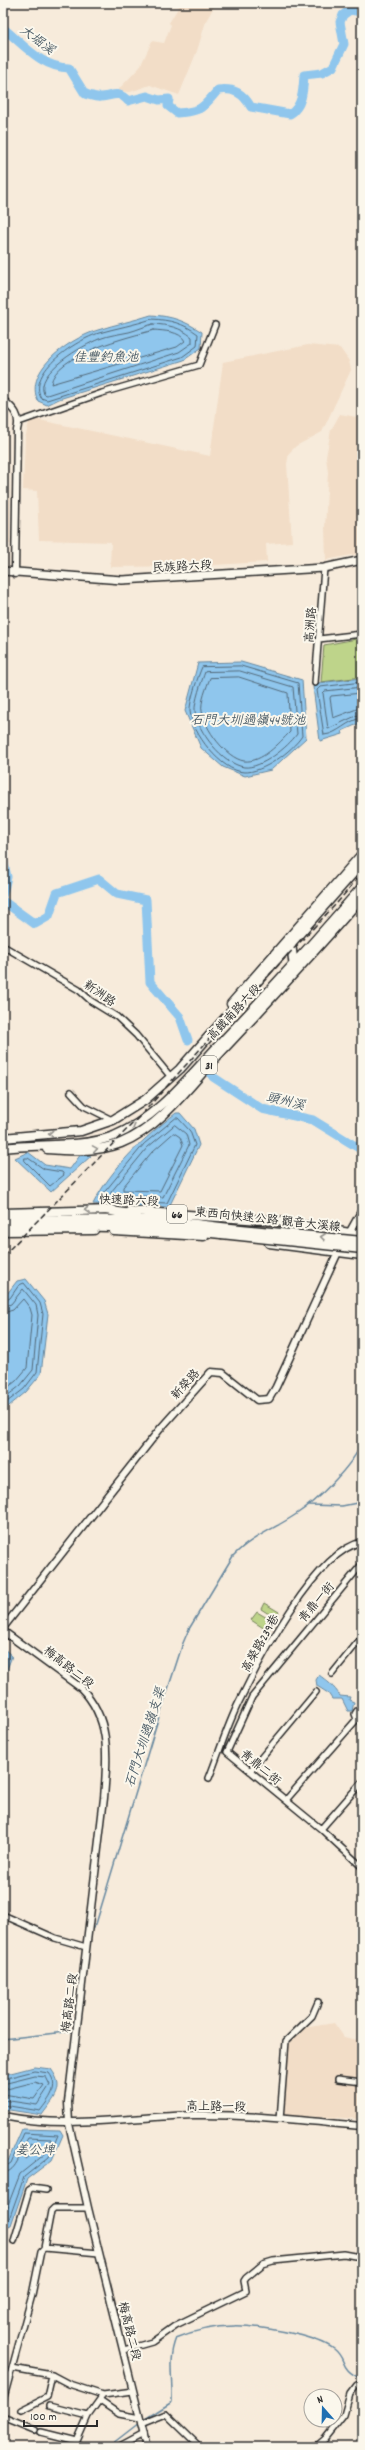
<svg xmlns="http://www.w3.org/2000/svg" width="365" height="2450" font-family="Dekko,'LXGW WenKai TC',sans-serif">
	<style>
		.built { fill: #f2ddc7 }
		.green { fill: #bed48a; stroke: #74805a }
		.water { fill: #8fc6ed; stroke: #67889f }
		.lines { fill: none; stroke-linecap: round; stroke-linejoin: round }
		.shore { stroke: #536979; stroke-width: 1 }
		.stream { stroke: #67889f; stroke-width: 1.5 }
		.river { stroke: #8fc6ed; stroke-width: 9 }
		.minor-casing { stroke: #2b2b2b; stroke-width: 8 }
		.tertiary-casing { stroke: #2b2b2b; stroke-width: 9 }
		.secondary-casing { stroke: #2b2b2b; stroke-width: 10 }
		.primary-casing { stroke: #2b2b2b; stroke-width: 11 }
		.trunk-casing { stroke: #2b2b2b; stroke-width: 11 }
		.minor { stroke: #fbf7ec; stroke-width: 5 }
		.tertiary { stroke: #fbf7ec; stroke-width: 6 }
		.secondary { stroke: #fbf7ec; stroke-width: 7 }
		.primary { stroke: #fbf7ec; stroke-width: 8 }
		.trunk { stroke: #fbf7ec; stroke-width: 8 }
		.rail { stroke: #2b2b2b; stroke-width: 1.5; stroke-dasharray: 6 3; stroke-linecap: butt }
		.trunk-bridge-casing { stroke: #2b2b2b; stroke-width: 11; stroke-linecap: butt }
		.trunk-bridge { stroke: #fbf7ec; stroke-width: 8 }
		.oneway { stroke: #93918c }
		.labels { text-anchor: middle; stroke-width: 4; stroke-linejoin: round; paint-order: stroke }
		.shield { fill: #fbf7ec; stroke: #696865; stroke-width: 1 }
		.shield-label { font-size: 11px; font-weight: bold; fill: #2b2b2b }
		.street-label { font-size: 12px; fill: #2b2b2b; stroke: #fbf7ec }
		.water-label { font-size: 13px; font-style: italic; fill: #495a65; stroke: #fbf7ec }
	</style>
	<rect width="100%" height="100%" fill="#f7ebdb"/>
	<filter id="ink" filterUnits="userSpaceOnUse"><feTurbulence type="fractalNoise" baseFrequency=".025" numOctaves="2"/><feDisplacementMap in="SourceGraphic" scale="8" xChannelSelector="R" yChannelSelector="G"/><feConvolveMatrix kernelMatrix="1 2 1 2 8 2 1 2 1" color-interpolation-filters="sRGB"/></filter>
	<g filter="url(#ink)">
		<path class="built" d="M181,3h35l-10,18 -9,30 -18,44 -29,-10 -20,7 -13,-1 23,-24 12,-26 12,2 7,-18 -2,-2z
			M308,345l32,3 9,13 2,9 -29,62 -26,14 -7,7 -2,11 5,78 -26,2 1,18 -70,4 -87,1 1,-25 -72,-2 -2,-49 -14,-1 2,-51 5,-21 180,38 13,-94z
			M340,414l22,4v135l-36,7 -1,-32 3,-56 -2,-15 5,-27z
			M3,496l7,2v46l-7,-1z
			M334,2023l10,14 18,4v78l-79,-4 5,-73 16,-14z"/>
		<path class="green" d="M362,638v39l-41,5 3,-37z
			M264,1603l15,9 -4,6 -14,-9z
			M257,1612l17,10 -6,9 -17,-11z"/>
		<path class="water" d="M151,315c21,1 34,6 51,17l-1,16 -17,12 -125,39 -12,6 -9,-4c-15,-31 33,-63 60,-71 18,-6 35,-9 53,-15z
			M241,662l61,18 4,58 -35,32 -26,6 -22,-9 -22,-19 -16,-37 13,-48z
			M362,678v44l-20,9 1,3 -23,7 -7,-54 5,-4z
			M176,1113h4l14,16 5,16 -30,62 -76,-3c19,-37 51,-66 83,-91z
			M28,1152l17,13 25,4 11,-15 10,2 -40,36 -36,-34z
			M26,1279l18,22 4,13 -7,60 -15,18 -23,19v-112l14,-18z
			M264,1636l4,1v2l-11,13 -1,-3z
			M3,1648l9,8 -9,24z
			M319,1675c7,5 16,12 21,21l10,1 -1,3 5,2 -2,9h-4l-6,-12h-10l-4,-6 -11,-7 -1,-6z
			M34,2067l17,2c15,20 3,29 -9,46l-39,-6v-34z
			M22,2129l38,1 3,5 -11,25 -25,19 -16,46 -5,2 -3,-1v-60l5,-5z"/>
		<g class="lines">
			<path class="shore" d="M152,319c18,1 31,4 46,15l-1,12 -15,11 -135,43 -6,-2c-14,-27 36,-58 58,-65 17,-5 35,-8 53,-14z
				M153,324c15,1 27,3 39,13v6l-13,9 -132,43 -3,-1c-10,-22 40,-49 55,-55 10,-4 21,-5 30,-7 8,-2 16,-6 24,-8z
				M154,330c10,1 26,1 31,11l-8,6 -126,37c4,-30 78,-47 103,-54z
				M241,666l57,17 4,53c-10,15 -39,37 -58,36 -23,-1 -52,-39 -54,-61 -1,-8 8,-35 12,-44z
				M240,671l53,16 4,47c-9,13 -36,35 -53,33 -21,-3 -47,-36 -49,-56 -1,-8 7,-31 10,-39z
				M239,677l49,16 2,39c-11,11 -28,31 -46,29 -18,-3 -40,-33 -42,-50 -2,-8 5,-25 8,-33z
				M362,682l-42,5 -3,3 7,45c14,-1 23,-15 38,-17
				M362,687l-37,4 -2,2 5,36 34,-16
				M362,693l-31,3 -1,2 3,20 29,-11
				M176,1118h2l12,13 5,14 -28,58 -66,-3 1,-5 42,-51z
				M175,1125l11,9 3,11 -26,52 -52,-2v-3l36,-44z
				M174,1133l6,4 3,8 -23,46 -37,-1v-3l29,-35z
				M25,1158h3l16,11 18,3 2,3 -14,11 -25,-25z
				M3,1302l7,-4 9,-13 5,-2 16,20 3,11 -6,58 -13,17 -21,16
				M3,1307l8,-3 12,-15 13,16 2,10 -5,55 -13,16 -17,13
				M3,1313l10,-3 10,-11 7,9 2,7 -5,53 -11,13 -13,10
				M3,2079l31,-8 15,2c11,14 0,26 -9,38l-37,-6
				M3,2084l32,-8 11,1 4,8 -13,20 -34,-5
				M3,2090l32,-8 9,3 -10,14 -31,-5
				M31,2144h9l2,3 -16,12 -1,-2z
				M3,2168l8,-5 13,-30 34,2 -9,22 -25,20 -16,45 -5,1
				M3,2173c15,-1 18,-24 25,-35l23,1 -6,15 -25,20 -17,44"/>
			<path class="stream" d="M309,1505l33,1 20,-4
				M90,1932l6,-8 59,-195 28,-86 6,-14 44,-73c18,-19 41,-27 62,-41 22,-14 56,-48 67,-72
				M79,1987l5,-47
				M3,2039l71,-8
				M142,2421l30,-19c1,-23 -5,-42 4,-64 40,-17 76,-14 119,-4 13,3 28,7 39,15 14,11 4,20 28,30
				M108,2447l31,-24"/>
			<path class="river" d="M3,28c20,16 39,40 66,40l16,26c5,1 11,4 16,3 12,-1 17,-7 27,4l19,-5 12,4 10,-1 -1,7 9,7c26,-2 25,-5 41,-23 16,-2 25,3 33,17l39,7c13,-8 13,-25 14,-39l18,-2 11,-6 11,-23 -4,-22 3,-7 7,-5 12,2
				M3,859l4,18 -4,17
				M3,901l32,23 14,-8 8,-23 42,-14 18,15 29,6 4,82 30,35 8,23
				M208,1070l5,7 49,32 51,11 49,30"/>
			<g class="minor-casing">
				<path id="minor" d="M19,422l83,-29 97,-28 16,-40
					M319,639l43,-5
					M315,683l9,-115
					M3,946l76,44 12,11 26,16 19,18 34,41
					M71,1092l13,14 28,14
					M362,1564l-110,133 -25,55 94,77 41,38
					M332,1674l30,-37
					M362,1710l-5,1 -2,3 2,5h5
					M250,1771l66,-79
					M209,1778c10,-25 18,-52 30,-76 20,-41 77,-151 123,-160
					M286,1800l71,-81
					M321,1829l41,-47
					M3,1915l52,23 31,9
					M338,2079l24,3
					M280,2119l6,-78 26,-25 6,-14
					M14,2241l15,-51 3,-2 14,2
					M44,2248l7,-37 3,-3h34
					M124,2350l28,-8 24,-17 70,-34 -2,-10 2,-3 17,-14 10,-3 71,-7 11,2
					M12,2368l40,7 17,9 34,11 30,-4
					M3,2374l7,2
					M3,2401l29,-106 9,-44 3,-3 55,5
					M100,2401l19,13 21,4
					M49,2406l39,10
					M21,2410l26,-13 5,-22
					M3,2417l32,13
					M141,2424l25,-10 34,33
					M41,2432l36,9 11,-25 15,-21
					M118,2447l26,-14
					M304,2447l14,-2 7,-6 19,-24 6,-21 7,-9 5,1"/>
			</g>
			<g class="tertiary-casing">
				<path id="tertiary" d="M3,400c11,9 18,16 14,30l-2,144
					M348,1235l14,-25
					M3,1628l157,-199 51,-57 12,1 34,27 12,-1 7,-12 64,-139
					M3,1631l78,57c31,32 26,70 23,110l-36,304 1,22 19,84 59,239
					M3,2116c63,13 126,1 190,-1 56,-1 113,6 169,11"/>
			</g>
			<g class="secondary-casing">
				<path id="secondary" d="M3,571l119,9 202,-12 38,-8"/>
			</g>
			<g class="primary-casing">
				<path id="primary" d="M291,942l3,26
					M231,1004l131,-150
					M3,1138l78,-7 32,-11 32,-20 35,-31 182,-206
					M3,1148c36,-5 76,1 111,-12 43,-18 73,-57 104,-90 49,-52 97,-105 144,-159
					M47,1149c25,2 50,3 74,-6 40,-16 70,-59 98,-89 49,-52 97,-103 143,-157
					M130,1211l147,10 85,14
					M3,1213l110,-3
					M3,1231l91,-1
					M114,1231l90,5
					M269,1243l93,12"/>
			</g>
			<g class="trunk-casing">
				<path id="trunk" d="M106,1210l31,5
					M3,1219l160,1 58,7
					M3,1225l160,3 58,6"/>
			</g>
			<use href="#minor" class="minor"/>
			<use href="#tertiary" class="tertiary"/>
			<use href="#secondary" class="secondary"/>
			<use href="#primary" class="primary"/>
			<use href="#trunk" class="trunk"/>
			<path class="rail" d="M3,1256l140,-143 76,-85 118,-125 25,-30"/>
			<g class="trunk-bridge-casing">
				<path id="trunk-bridge" d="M221,1227l141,14
					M221,1234l141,15"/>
			</g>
			<use href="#trunk-bridge" class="trunk-bridge"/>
		</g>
		<defs><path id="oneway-chevron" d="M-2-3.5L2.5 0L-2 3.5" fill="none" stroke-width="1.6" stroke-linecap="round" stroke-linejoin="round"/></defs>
		<g class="oneway">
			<use href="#oneway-chevron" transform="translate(133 1125) rotate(-29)"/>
			<use href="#oneway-chevron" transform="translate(51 1134) rotate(176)"/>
			<use href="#oneway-chevron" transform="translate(95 1149) rotate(-9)"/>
			<use href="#oneway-chevron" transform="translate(87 1210) rotate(178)"/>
			<use href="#oneway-chevron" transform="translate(323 1237) rotate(-174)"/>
		</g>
	</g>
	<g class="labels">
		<g class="shield">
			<rect x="201" y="1056" width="16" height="18" rx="3"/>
			<rect x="167" y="1205" width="20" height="18" rx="3"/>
		</g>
		<g class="shield-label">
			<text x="209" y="1069">31</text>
			<text x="177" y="1218">66</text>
		</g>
		<g class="street-label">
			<text transform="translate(182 566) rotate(-3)" y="4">民族路六段</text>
			<text transform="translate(310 625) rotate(-85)" y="4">高洲路</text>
			<text transform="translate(100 993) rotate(35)" y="4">新洲路</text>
			<text transform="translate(234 1012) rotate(-47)" y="4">高鐵南路六段</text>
			<text transform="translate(129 1200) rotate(2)" y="4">快速路六段</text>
			<text transform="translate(268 1219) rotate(6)" y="4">東西向快速公路 觀音大溪線</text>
			<text transform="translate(185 1384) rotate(-48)" y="4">新榮路</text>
			<text transform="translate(316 1602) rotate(-50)" y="4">青鼎一街</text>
			<text transform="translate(260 1643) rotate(-61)" y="4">高榮路239巷</text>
			<text transform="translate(69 1667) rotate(38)" y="4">梅高路二段</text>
			<text transform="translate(261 1767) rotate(39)" y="4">青鼎二街</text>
			<text transform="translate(69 2003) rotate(-83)" y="4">梅高路二段</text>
			<text transform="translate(216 2106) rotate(1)" y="4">高上路一段</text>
			<text transform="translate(130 2331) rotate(76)" y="4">梅高路二段</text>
		</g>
		<g class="water-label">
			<text transform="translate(38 39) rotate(37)" y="5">大堀溪</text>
			<text x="106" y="361">佳豐釣魚池</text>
			<text x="248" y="724">石門大圳過嶺44號池</text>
			<text transform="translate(286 1100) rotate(14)" y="5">頭州溪</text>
			<text transform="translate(144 1737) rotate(-72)" y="5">石門大圳過嶺支渠</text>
			<text x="35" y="2154">姜公埤</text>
		</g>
	</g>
	<rect width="365" height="2450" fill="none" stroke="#fbf7ec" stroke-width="16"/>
	<rect x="8" y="8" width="349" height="2434" fill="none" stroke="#2b2b2b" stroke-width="1.5" filter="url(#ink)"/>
	<g transform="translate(323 2408) rotate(340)"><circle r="19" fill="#fbf7ec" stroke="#a8a59f"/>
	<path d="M0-3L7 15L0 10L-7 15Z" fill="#1f6fb2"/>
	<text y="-6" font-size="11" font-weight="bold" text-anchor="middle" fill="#2b2b2b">N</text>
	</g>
	<path d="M24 2420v6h73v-6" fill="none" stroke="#2b2b2b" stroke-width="2"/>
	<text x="30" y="2420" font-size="12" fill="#2b2b2b" stroke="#fbf7ec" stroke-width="3" paint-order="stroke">100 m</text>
</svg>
